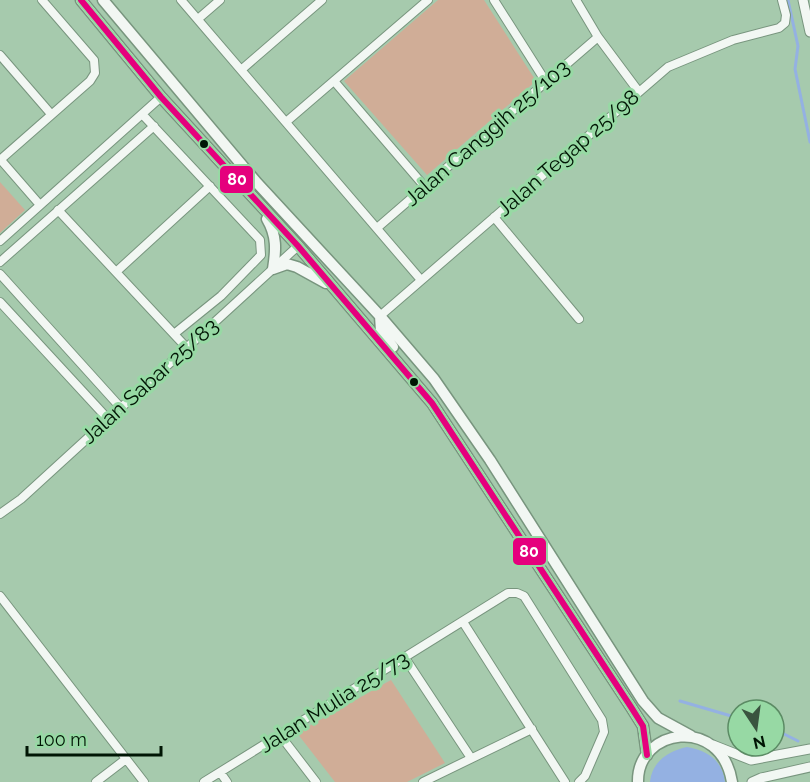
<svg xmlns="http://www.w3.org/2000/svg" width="810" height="782" font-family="Raleway,sans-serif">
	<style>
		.green { fill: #d0ad97 }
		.water { fill: #94b1e2 }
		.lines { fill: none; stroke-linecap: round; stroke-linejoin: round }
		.stream { stroke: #94b1e2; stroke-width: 3 }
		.minor-casing { stroke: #78957e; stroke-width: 10 }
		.tertiary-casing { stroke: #78957e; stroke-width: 11 }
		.secondary-casing { stroke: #78957e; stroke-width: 13 }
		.minor { stroke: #f2f7f3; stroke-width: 8 }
		.tertiary { stroke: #f2f7f3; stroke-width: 9 }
		.secondary { stroke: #f2f7f3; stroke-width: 10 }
		.bus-1-casing { stroke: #97d9a4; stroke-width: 10 }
		.bus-1 { stroke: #e5007d; stroke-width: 6 }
		.bus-dot { fill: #001504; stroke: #97d9a4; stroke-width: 2 }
		.labels { text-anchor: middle; stroke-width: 6; stroke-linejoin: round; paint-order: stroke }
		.street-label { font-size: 21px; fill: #001504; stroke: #97d9a4 }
		.line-badge { stroke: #97d9a4; stroke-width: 2 }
		.badge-label { font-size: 16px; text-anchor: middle; font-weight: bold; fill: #fff }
	</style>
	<rect width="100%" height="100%" fill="#a6caad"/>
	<path class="green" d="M438,0h46l52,81 -109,94 -83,-94z
		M0,182l25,28 -25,23z
		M391,680l54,83 -38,19h-72l-38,-49z"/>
	<path class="water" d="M687,747c20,3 36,14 38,35h-75c2,-21 19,-31 37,-35z"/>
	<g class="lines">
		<path class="stream" d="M788,0l10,46 -3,23 15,73
			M680,701l58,17
			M774,729l24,12"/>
		<g class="minor-casing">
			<path id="minor" d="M181,0l240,280
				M494,0l52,82
				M576,0l22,37 41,55
				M198,19l22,-19
				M0,55l51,59
				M241,70l81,-70
				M334,81l91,106
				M142,114l118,126 1,15 -40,41 -47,38
				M286,122l142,-122
				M0,159l40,46
				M0,160l90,-79 5,-8 -1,-13 -52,-60
				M58,210l128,137
				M494,217l85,102
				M377,228l221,-191
				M0,241l161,-144
				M0,262l154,-136
				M116,272l94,-86
				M0,274l121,134
				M0,302l108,117
				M380,316l288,-249 65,-27 46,-12 6,-5 1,-8 -4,-15
				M0,514l21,-15 277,-253
				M0,596l144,186
				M463,622l102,160
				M405,658l66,100
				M280,735l36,47
				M220,772l7,10
				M96,782l30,-23
				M204,782l304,-189h9l7,3 78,124 2,12 -19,44 -6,6
				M423,782l109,-53"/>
		</g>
		<g class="tertiary-casing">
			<path id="tertiary" d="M803,0l7,32
				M713,745l38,15 59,-11
				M752,782l9,-4 49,-11"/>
		</g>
		<g class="secondary-casing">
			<path id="secondary" d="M81,0l80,97 137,149 134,157 199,304 12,19 4,29
				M103,0l154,183 123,133 54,63 56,81 153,241 15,17 33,18
				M267,219c10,17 9,31 6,50l14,-5 10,3 29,16
				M380,316l1,15 12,16
				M638,782c-1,-54 83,-67 94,0"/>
		</g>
		<use href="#minor" class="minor"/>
		<use href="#tertiary" class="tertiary"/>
		<use href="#secondary" class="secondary"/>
		<g class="bus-1-casing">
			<path id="bus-1" d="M81,0l80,97 137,149 134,157 199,304 12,19 4,29"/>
		</g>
		<use href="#bus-1" class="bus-1"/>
	</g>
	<g class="bus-dot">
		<circle cx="204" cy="144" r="5"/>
		<circle cx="414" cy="382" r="5"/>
	</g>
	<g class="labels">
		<g class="street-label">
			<text transform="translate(487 133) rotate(-41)" y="7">Jalan Canggih 25/103</text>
			<text transform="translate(568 153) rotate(-41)" y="7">Jalan Tegap 25/98</text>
			<text transform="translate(150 381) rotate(-42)" y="7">Jalan Sabar 25/83</text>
			<text transform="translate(334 702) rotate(-32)" y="7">Jalan Mulia 25/73</text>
		</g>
	</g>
	<g class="line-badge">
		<rect x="219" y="165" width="35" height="29" rx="6" fill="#e5007d"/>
		<rect x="512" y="537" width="35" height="29" rx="6" fill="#e5007d"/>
	</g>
	<g class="badge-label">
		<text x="237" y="185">80</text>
		<text x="529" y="557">80</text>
	</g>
	<g transform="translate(756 728) rotate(167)"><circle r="28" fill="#97d9a4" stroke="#5b8b64" stroke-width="1.5"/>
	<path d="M0-4.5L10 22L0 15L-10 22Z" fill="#3a543f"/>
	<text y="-9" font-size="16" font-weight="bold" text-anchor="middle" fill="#001504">N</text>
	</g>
	<path d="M27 746v9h134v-9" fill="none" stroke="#001504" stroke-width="3"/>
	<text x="36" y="746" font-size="18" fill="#001504" stroke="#97d9a4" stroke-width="4.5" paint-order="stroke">100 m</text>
</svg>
